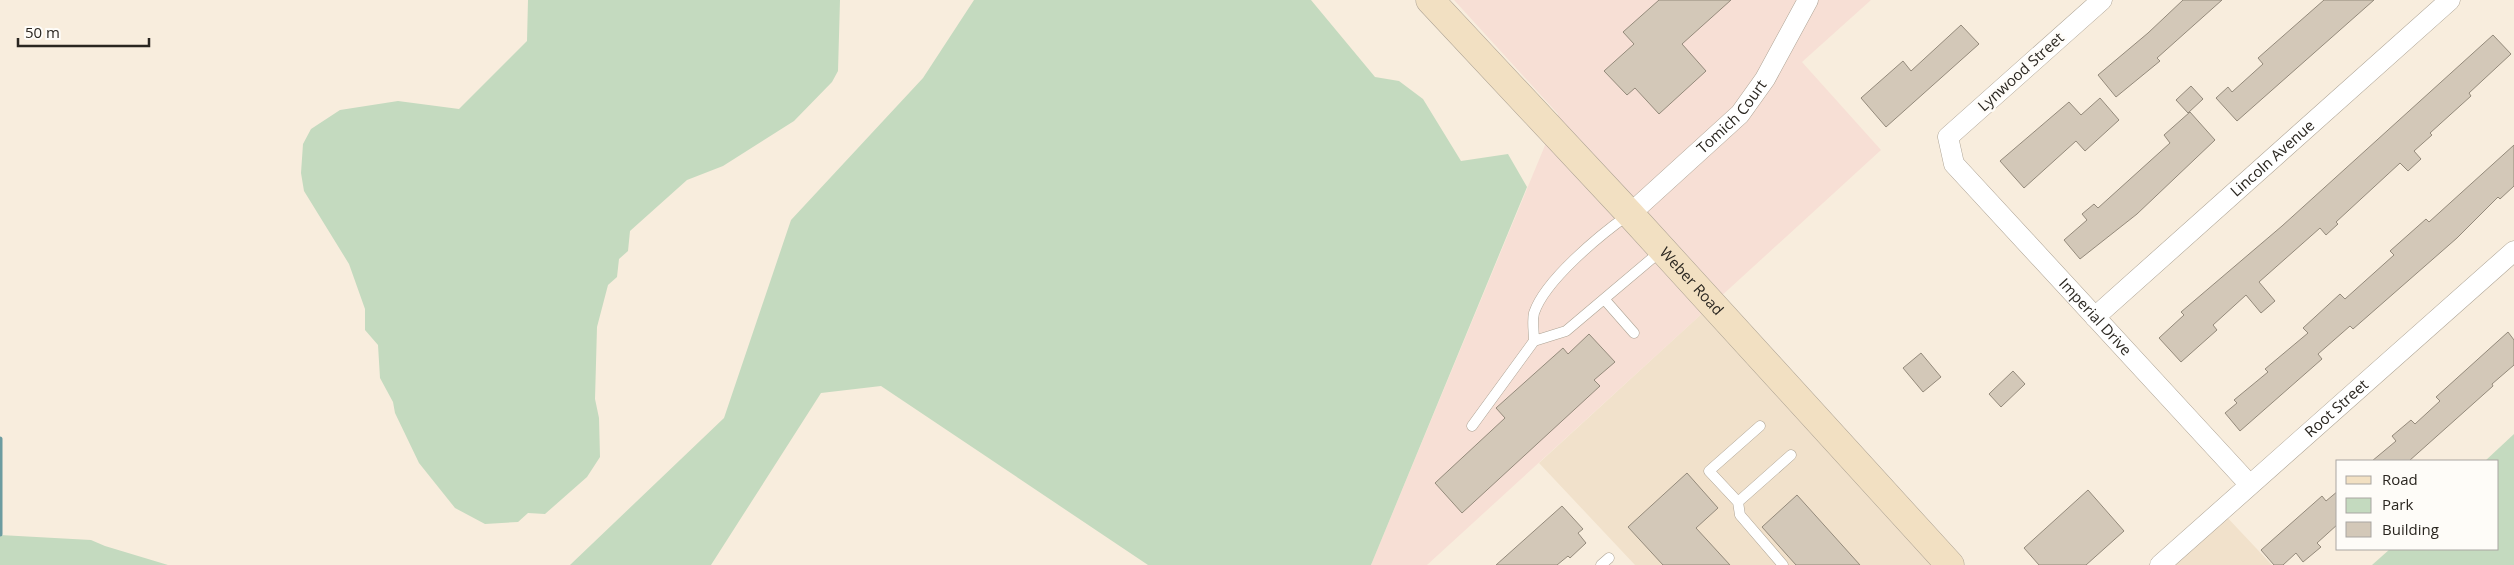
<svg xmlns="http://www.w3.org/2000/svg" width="2514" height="565" font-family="'Open Sans',sans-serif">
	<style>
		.built { fill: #f1e1cb }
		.industrial { fill: #f7dfd5 }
		.green { fill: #c4dabf }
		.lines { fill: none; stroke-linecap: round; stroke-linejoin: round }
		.stream { stroke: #6c9ca0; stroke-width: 5 }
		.building { fill: #d3c8b8; stroke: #948a7b }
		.service-casing { stroke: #aca293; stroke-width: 11 }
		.minor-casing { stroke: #aca293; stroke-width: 21 }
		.secondary-casing { stroke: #aca293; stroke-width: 29 }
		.service { stroke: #fff; stroke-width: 10 }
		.minor { stroke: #fff; stroke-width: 20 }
		.secondary { stroke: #f2e0c2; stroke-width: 28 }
		.labels { text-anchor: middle; stroke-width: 5; stroke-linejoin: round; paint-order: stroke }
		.street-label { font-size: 15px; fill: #2a2620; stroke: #fefcf8 }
	</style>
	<rect width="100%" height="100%" fill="#f8eddd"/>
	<path class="built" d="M1709,307l238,258h-312l-96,-102z
		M2224,514l48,51h-103z"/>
	<path class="industrial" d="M1454,0h417l-69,62 79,88 -454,415h-56l187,-451z"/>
	<path class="green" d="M528,0h312l-2,71 -6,11 -38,39 -71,45 -36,14 -57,51 -2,20 -9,8 -2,18 -9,8 -11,42 -2,72 4,19 1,39 -13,20 -42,37 -17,-1 -10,9 -33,2 -30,-16 -36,-45 -24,-50 -2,-11 -13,-24 -2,-33 -13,-15v-21l-16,-45 -45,-73 -3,-18 2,-29 8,-15 29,-19 58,-9 61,8 68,-68z
		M974,0h337l64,77 24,4 24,18 38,62 47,-7 19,33 -156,378h-223l-267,-179 -60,7 -110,172h-141l154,-147 67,-198 132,-142z
		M2514,434v131h-142l18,-16h108v-88h-13z
		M0,535l91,5 14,6 63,19h-168z"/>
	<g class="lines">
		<path class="stream" d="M0,439v95"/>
	</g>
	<path class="building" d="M1659,0h72l-49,44 24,27 -47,43 -24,-26 -8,7 -23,-24 30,-27 -11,-12z
		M2183,0h39l-65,58 3,3 -44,36 -18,-22 50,-42z
		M2324,0h50l-137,121 -21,-23 12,-11 4,5 31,-28 -5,-6z
		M1961,25l18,19 -93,83 -25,-29 42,-37 8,10z
		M2493,35l18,19 -42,39 2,3 -41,37 2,2 -18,16 7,8 -13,12 -8,-8 -64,59 2,2 -12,11 -6,-7 -61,54 16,19 -14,12 -15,-18 -33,30 4,5 -36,32 -22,-24 25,-23 -3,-3 101,-86z
		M2191,86l12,13 -15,14 -12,-13z
		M2100,98l19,22 -34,31 -9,-10 -52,47 -24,-27 69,-59 12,13z
		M2190,112l25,28 -78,74 -57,45 -16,-19 23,-20 -5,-6 12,-10 4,4 72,-65 -6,-8z
		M2514,145v41l-14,13 -2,-2 -41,41 -104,91 -3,-3 -32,28 4,5 -82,72 -15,-18 12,-10 -3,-3 34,-28 -3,-3 43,-36 -5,-5 37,-34 5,5 49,-44 -4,-4 36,-32 3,3z
		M2508,332l6,8v25l-22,19 1,2 -84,75h-37l24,-20 -4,-5 19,-16 4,4 25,-23 -4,-4z
		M1589,334l26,28 -21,18 6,6 -138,127 -27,-30 70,-65 -9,-10 67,-60 5,6z
		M1921,353l20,24 -18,15 -20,-24z
		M2013,371l12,13 -24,23 -12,-13z
		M1687,473l31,35 -22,20 34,37h-67l-35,-38z
		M2088,490l36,41 -38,34h-47l-15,-17z
		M2338,491v33l-21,19 4,4 -18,15 -7,-9 -13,12h-9l-13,-15 61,-54 4,5z
		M1797,495l63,70h-64l-34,-38z
		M1562,506l21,23 -5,4 8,10 -16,15 -2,-2 -11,9h-61z"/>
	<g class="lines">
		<g class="service-casing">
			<path id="service" d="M1628,215c-28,20 -83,65 -94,98 -2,8 0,19 0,28l32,-10 96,-81
				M1605,300l29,33
				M1472,426l62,-85
				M1760,426l-51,45 29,31 2,13 43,50
				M1738,502l53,-47
				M1601,565l8,-7"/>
		</g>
		<g class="minor-casing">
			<g id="minor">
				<path id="s1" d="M2102,0l-154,137 6,27 295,320"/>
				<path id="s2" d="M1630,214l110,-100 25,-35 43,-79"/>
				<path id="s3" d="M2095,317l355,-317"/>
				<path id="s4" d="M2160,565l354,-314"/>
			</g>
		</g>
		<g class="secondary-casing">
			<g id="secondary">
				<path id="s5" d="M1430,0l200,214 320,351"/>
			</g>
		</g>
		<use href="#service" class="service"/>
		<use href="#minor" class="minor"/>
		<use href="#secondary" class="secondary"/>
	</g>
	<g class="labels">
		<g class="street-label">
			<text transform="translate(2021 72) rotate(-42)" y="5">Lynwood Street</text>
			<text dy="5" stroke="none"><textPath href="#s2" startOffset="141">Tomich Court</textPath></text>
			<text dy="5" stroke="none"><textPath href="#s3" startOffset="238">Lincoln Avenue</textPath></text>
			<text dy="5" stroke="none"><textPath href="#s5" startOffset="384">Weber Road</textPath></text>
			<text dy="5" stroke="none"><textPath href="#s1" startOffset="442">Imperial Drive</textPath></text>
			<text dy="5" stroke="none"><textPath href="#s4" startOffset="236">Root Street</textPath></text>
		</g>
	</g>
	<rect x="2336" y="460" width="162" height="90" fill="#fefcf8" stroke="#a9a6a2"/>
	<rect x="2346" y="476" width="25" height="8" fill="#f2e0c2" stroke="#a9a6a2"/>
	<text x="2382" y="485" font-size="15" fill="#2a2620">Road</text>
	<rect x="2346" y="498" width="25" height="15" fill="#c4dabf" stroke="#a9a6a2"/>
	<text x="2382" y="510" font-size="15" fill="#2a2620">Park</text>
	<rect x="2346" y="522" width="25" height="15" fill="#d3c8b8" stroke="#a9a6a2"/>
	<text x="2382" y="535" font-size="15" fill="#2a2620">Building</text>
	<path d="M18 38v8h131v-8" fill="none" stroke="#2a2620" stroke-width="2.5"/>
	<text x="25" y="38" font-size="15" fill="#2a2620" stroke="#fefcf8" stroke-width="4" paint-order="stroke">50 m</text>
</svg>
